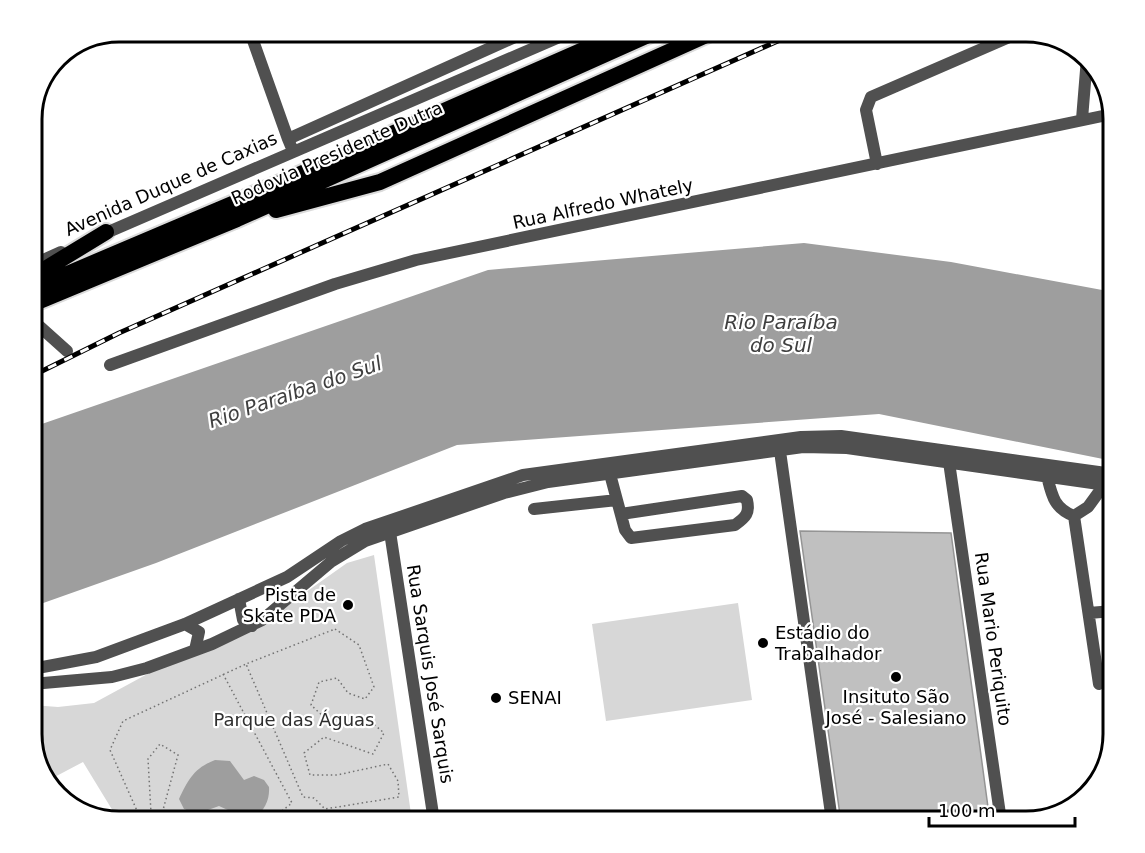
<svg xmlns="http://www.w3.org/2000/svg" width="1145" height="853" font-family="'DejaVu Sans',sans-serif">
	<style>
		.green { fill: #d7d7d7 }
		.water { fill: #9e9e9e }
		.building { fill: #c0c0c0; stroke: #949494; stroke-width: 1.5 }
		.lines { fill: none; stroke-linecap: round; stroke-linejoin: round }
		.highway-casing { stroke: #dbdbdb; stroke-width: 20 }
		.path { stroke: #727272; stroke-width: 1.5; stroke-dasharray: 1.5 3; stroke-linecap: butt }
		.minor { stroke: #505050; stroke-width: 12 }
		.highway { stroke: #000; stroke-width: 16 }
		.rail-casing { stroke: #000; stroke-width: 5 }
		.rail { stroke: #fff; stroke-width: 3; stroke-dasharray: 9; stroke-linecap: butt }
		.poi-dot { fill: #000; stroke: #fff; stroke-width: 2 }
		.labels { text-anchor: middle; stroke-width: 4.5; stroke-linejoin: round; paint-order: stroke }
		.street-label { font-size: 18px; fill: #000; stroke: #fff }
		.poi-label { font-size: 18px; fill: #000; stroke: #fff; text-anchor: start }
		.park-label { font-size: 18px; fill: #2e2e2e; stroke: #fff }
		.water-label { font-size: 20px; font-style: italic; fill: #3f3f3f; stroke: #fff }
		.rim { fill: none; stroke: #000; stroke-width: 3 }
	</style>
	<rect width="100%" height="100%" fill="#fff"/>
	<path class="green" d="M374,555l38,266h-293l-36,-59 -36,19c-17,-21 -15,-51 -15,-76l26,2 36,-4 81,-44 93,-40 79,-56z
		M738,603l14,97 -146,21 -14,-97z"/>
	<path class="water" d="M804,243l147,19 162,30v169l-234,-47 -422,31 -301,118 -124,44v-179l4,-2 452,-156z
		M215,760l15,1 14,19 10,-4 10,4 5,7c1,14 -6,27 -19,33l-31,-14 -22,8 -13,-5 -5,-10c9,-19 15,-31 36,-39z"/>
	<path class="building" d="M800,531l151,2 39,289h-149z"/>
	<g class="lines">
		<g class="highway-casing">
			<path id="highway" d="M276,210l104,-28 333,-150
				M32,277l74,-45
				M32,289l207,-88 385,-169
				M32,304l205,-85 418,-187"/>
		</g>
		<path class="path" d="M335,629l24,16 15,42 -9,12 -17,-6 -11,-15 -18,4 -8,23 15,14 43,1 15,13 -11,21 -49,-17 -20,16 6,22h27l51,-11 10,17 1,16 -74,12 -11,-11 -11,-1 -57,-133z
			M223,674l69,129 -9,7v11
			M326,811l2,10
			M160,821l18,-66 -18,-11 -12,15 3,54h-13l-28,-63 13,-29 123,-57
			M341,821l62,-8 1,8"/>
		<path class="minor" d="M250,32l38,107
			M1082,119l5,-61
			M293,151l-5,-12 238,-107
			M877,164l-11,-54 5,-13 150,-65
			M99,236l472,-204
			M32,265l29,-13
			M32,324l6,1 29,26
			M110,365l225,-81 81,-24 696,-146
			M779,444l53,377
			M949,462l52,359
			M610,474l15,56 6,8 104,-13c11,-8 15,-12 12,-25l-5,-4 -121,18
			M1047,476c5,20 7,32 27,40l14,-9 16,-22
			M534,509l83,-9
			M1074,516l25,168
			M390,532l44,289
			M239,599l4,21 9,6
			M1089,613l24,-2
			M185,624l14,8 -4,18
			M32,669l64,-12 89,-33 102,-47 54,-36 24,-12 158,-54 278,-38 40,-1 272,38
			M32,684l80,-7 35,-9 65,-24 50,-24 70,-59 33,-20 139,-48 44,-11 255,-35 44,1 266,38"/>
		<use href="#highway" class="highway"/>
		<g class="rail-casing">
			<path id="rail" d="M32,376l87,-43 679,-301"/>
		</g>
		<use href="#rail" class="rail"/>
	</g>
	<g class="poi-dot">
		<circle cx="348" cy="605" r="6"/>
		<circle cx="763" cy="643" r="6"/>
		<circle cx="896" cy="677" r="6"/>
		<circle cx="496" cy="698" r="6"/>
	</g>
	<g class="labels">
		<g class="street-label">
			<text transform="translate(337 153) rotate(-24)" y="6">Rodovia Presidente Dutra</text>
			<text transform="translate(171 184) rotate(-24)" y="6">Avenida Duque de Caxias</text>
			<text transform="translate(603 204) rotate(-12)" y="6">Rua Alfredo Whately</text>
			<text transform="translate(993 639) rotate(82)" y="6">Rua Mario Periquito</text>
			<text transform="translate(430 674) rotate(81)" y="6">Rua Sarquis José Sarquis</text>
		</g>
		<g class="poi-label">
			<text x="336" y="601" text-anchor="end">Pista de<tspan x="336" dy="21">Skate PDA</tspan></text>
			<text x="775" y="639">Estádio do<tspan x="775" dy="21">Trabalhador</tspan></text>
			<text x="896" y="703" text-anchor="middle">Insituto São<tspan x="896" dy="21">José - Salesiano</tspan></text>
			<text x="508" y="704">SENAI</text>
		</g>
		<g class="park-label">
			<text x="294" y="726">Parque das Águas</text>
		</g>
		<g class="water-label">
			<text x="781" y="329">Rio Paraíba<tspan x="781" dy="23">do Sul</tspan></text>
			<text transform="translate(295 392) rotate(-19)" y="7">Rio Paraíba do Sul</text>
		</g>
	</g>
	<path d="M0 0H1145V853H0ZM119 42H1026A77 77 0 0 1 1103 119V734A77 77 0 0 1 1026 811H119A77 77 0 0 1 42 734V119A77 77 0 0 1 119 42Z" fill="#fff" fill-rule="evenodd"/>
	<path class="rim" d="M119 42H1026A77 77 0 0 1 1103 119V734A77 77 0 0 1 1026 811H119A77 77 0 0 1 42 734V119A77 77 0 0 1 119 42Z"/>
	<path d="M929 817v9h146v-9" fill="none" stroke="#000000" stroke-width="3"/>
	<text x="938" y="817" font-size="18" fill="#000000" stroke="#ffffff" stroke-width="4.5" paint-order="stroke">100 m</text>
</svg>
